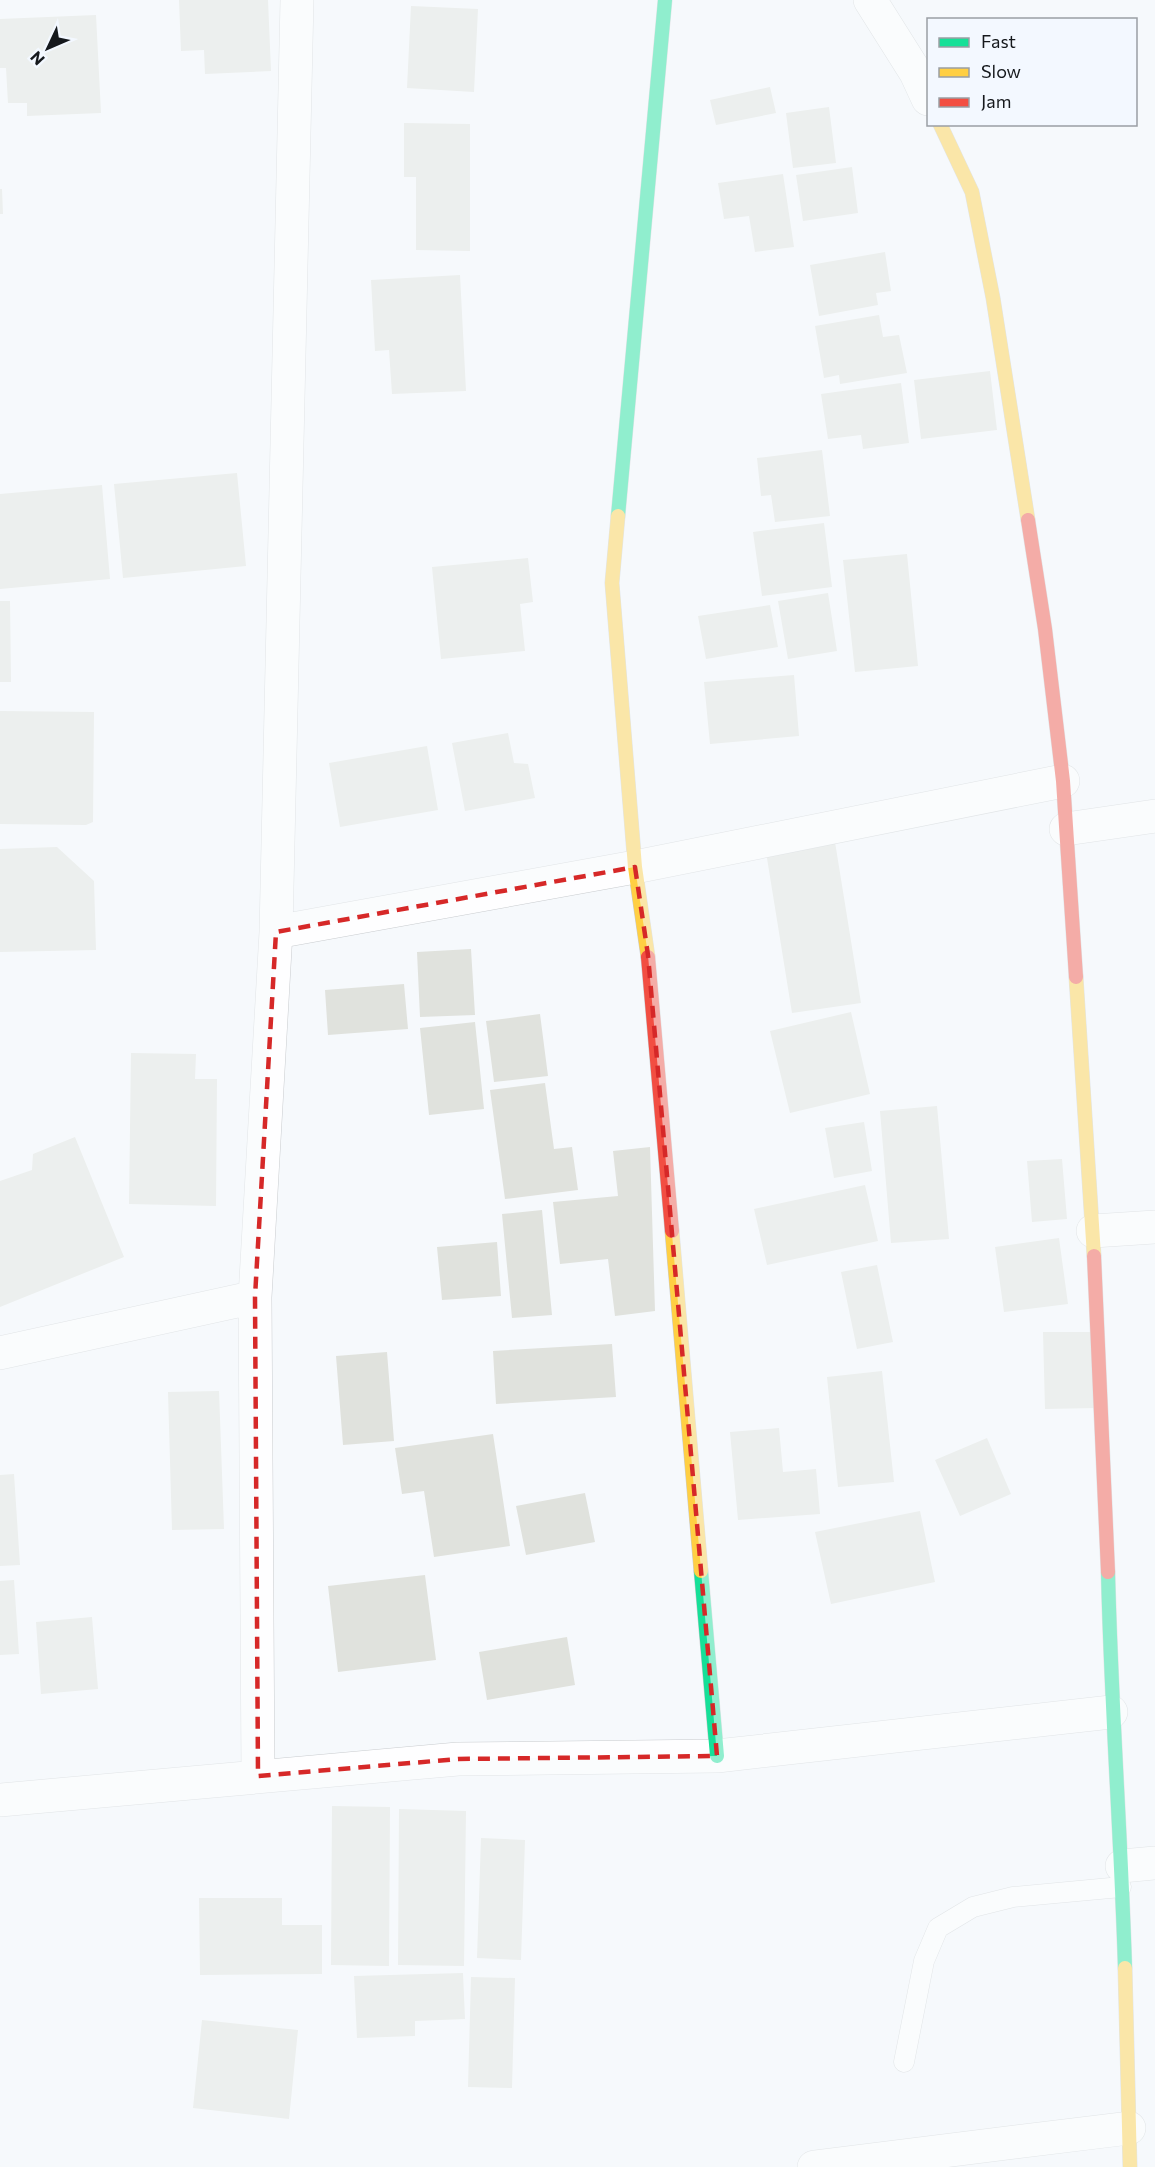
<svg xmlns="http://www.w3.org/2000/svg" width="1155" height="2167" font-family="Commissioner,sans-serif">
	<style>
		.building { fill: #e0e2dd }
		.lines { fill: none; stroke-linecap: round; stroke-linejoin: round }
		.lane-casing { stroke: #c9cccf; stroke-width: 21 }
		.street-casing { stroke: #c9cccf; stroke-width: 34 }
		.fast-casing { stroke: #c9cccf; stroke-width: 15 }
		.slow-casing { stroke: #c9cccf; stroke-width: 15 }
		.jam-casing { stroke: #c9cccf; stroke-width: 15 }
		.lane { stroke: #fefeff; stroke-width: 20 }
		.street { stroke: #fefeff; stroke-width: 33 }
		.fast { stroke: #16e098; stroke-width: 14 }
		.slow { stroke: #ffcf43; stroke-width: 14 }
		.jam { stroke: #f24e42; stroke-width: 14 }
		.marked { fill: none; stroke: #d62828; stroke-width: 4.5; stroke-dasharray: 12 8; stroke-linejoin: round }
	</style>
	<rect width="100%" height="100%" fill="#f6f9fc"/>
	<path class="building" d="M179,0h89l3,71 -66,3 -1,-24 -23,1z
		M411,6l67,3 -4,83 -67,-4z
		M96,15l5,98 -74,3v-13h-19l-2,-35h-6v-49z
		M770,87l6,26 -60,12 -6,-25z
		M829,107l7,56 -43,5 -7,-55z
		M404,123l66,1v127l-54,-1v-73h-12z
		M852,167l6,46 -55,8 -7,-46z
		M783,174l11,73 -39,5 -6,-36 -25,3 -6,-36z
		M0,189h2l1,25h-3z
		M885,252l6,39 -15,2 2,12 -59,11 -9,-51z
		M460,275l6,116 -74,3 -3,-44 -14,1 -4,-71z
		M879,315l4,22 16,-2 8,38 -67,11 -1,-9 -15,3 -9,-52z
		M990,371l7,59 -76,9 -7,-59z
		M901,383l8,60 -46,6 -2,-14 -33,4 -7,-45z
		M822,450l8,66 -55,6 -4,-27 -10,1 -4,-38z
		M237,473l9,93 -123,12 -9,-94z
		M102,485l8,94 -110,10v-95z
		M824,523l8,64 -70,9 -9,-64z
		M907,554l11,112 -63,6 -12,-112z
		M528,558l5,44 -13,2 5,47 -84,8 -9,-92z
		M828,593l9,58 -49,8 -10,-58z
		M0,601h10l1,81h-11z
		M770,605l8,42 -72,12 -8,-43z
		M794,675l5,61 -89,8 -6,-62z
		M0,711l94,1 -1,110 -7,3 -86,-1z
		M508,733l6,30 14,1 7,34 -70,13 -13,-68z
		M427,746l11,64 -98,17 -11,-64z
		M835,842l26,161 -69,10 -26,-161z
		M57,847l37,34 2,69 -96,2v-103z
		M471,949l4,66 -55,2 -3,-65z
		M404,984l4,45 -80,6 -3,-45z
		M851,1012l19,82 -80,19 -20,-82z
		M540,1014l8,62 -54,6 -8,-61z
		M475,1022l9,87 -55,6 -9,-87z
		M131,1053l65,1 -1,25h22l-1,127 -87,-2z
		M545,1083l9,66 18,-2 6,43 -73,9 -15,-109z
		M937,1106l12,133 -58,4 -11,-132z
		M864,1122l8,49 -38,7 -9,-50z
		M75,1137l49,120 -124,50v-126l32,-11 1,-16z
		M650,1147l5,164 -40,5 -7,-57 -48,5 -7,-62 65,-6 -5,-45z
		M1062,1159l5,60 -35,3 -5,-61z
		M865,1185l13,56 -111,24 -13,-56z
		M542,1210l10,105 -40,3 -10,-104z
		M1059,1238l9,66 -64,8 -9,-65z
		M497,1242l4,54 -59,4 -5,-53z
		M877,1265l16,77 -36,7 -16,-77z
		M1043,1332h51l2,76 -51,1z
		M612,1344l4,53 -120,7 -3,-53z
		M387,1352l7,89 -51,4 -7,-89z
		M882,1371l12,111 -56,5 -11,-110z
		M219,1391l5,138 -52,1 -4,-138z
		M779,1428l4,44 33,-3 4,45 -82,6 -8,-88z
		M493,1434l17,112 -76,11 -10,-66 -22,3 -7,-46z
		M987,1438l24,56 -51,22 -25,-56z
		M14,1474l6,91 -20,1v-91z
		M585,1493l10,49 -69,13 -10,-49z
		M920,1511l15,71 -104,22 -16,-72z
		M425,1575l11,85 -98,12 -10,-86z
		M14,1580l5,74 -19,1v-74z
		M92,1617l6,72 -57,5 -5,-72z
		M567,1637l8,48 -88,15 -8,-48z
		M332,1806l58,1 -1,159 -58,-1z
		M399,1809l67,2 -2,155 -66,-1z
		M481,1838l44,2 -4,120 -44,-2z
		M199,1898h83v27h40v49l-122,1z
		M463,1973l2,46 -50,2v15l-58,2 -3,-62z
		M471,1977l44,1 -3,110 -44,-1z
		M202,2020l96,10 -9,89 -96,-11z"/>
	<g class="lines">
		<g class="lane-casing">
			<path id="lane" d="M904,2062l20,-101 14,-33 35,-21 40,-10 108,-10"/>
		</g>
		<g class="street-casing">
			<path id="street" d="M297,0l-21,932 359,-65 428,-86
				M870,0l46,73 12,26
				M1066,829l89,-13
				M1093,1231l62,-4
				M0,1353l255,-56
				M258,1776l-3,-479 21,-365
				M0,1800l458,-41 259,-3 394,-44
				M1122,1866l33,-3
				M814,2167l315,-39"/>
		</g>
		<g class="fast-casing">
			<path id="fast" d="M618,516l47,-516
				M701,1571l16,185
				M1108,1572c3,132 13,264 17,396"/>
		</g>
		<g class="slow-casing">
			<path id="slow" d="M940,124l32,68 21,106 35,222
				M618,516l-6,67 23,284 13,90
				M1076,977l18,279
				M672,1231l29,340
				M1125,1968l5,199"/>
		</g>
		<g class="jam-casing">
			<path id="jam" d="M1028,520l17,109 18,152 13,196
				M648,957l24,274
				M1094,1256l14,316"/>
		</g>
		<use href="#lane" class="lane"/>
		<use href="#street" class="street"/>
		<use href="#fast" class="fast"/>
		<use href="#slow" class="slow"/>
		<use href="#jam" class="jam"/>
	</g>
	<path d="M0 0H1155V2167H0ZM635,867l13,88 69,801 -259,3 -200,17 -3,-479 21,-365z" fill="#f6f9fc" fill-opacity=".55" fill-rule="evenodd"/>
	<path class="marked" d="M635,867l13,88 69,801 -259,3 -200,17 -3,-479 21,-365z"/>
	<rect x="927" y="18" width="210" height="108" fill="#f3f8ff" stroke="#9a9ea4" stroke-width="1.5"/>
	<rect x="939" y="38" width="30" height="9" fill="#16e098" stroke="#9a9ea4" stroke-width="1.5"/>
	<text x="981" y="48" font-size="18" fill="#15181c">Fast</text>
	<rect x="939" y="68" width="30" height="9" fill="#ffcf43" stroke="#9a9ea4" stroke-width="1.5"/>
	<text x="981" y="78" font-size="18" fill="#15181c">Slow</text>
	<rect x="939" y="98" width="30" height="9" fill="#f24e42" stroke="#9a9ea4" stroke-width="1.5"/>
	<text x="981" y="108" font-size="18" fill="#15181c">Jam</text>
	<g transform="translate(48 48) rotate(226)" stroke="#f3f8ff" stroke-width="4.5" paint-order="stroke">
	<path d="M0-4.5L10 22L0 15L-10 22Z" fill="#15181c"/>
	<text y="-9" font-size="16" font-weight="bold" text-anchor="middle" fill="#15181c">N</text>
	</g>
</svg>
